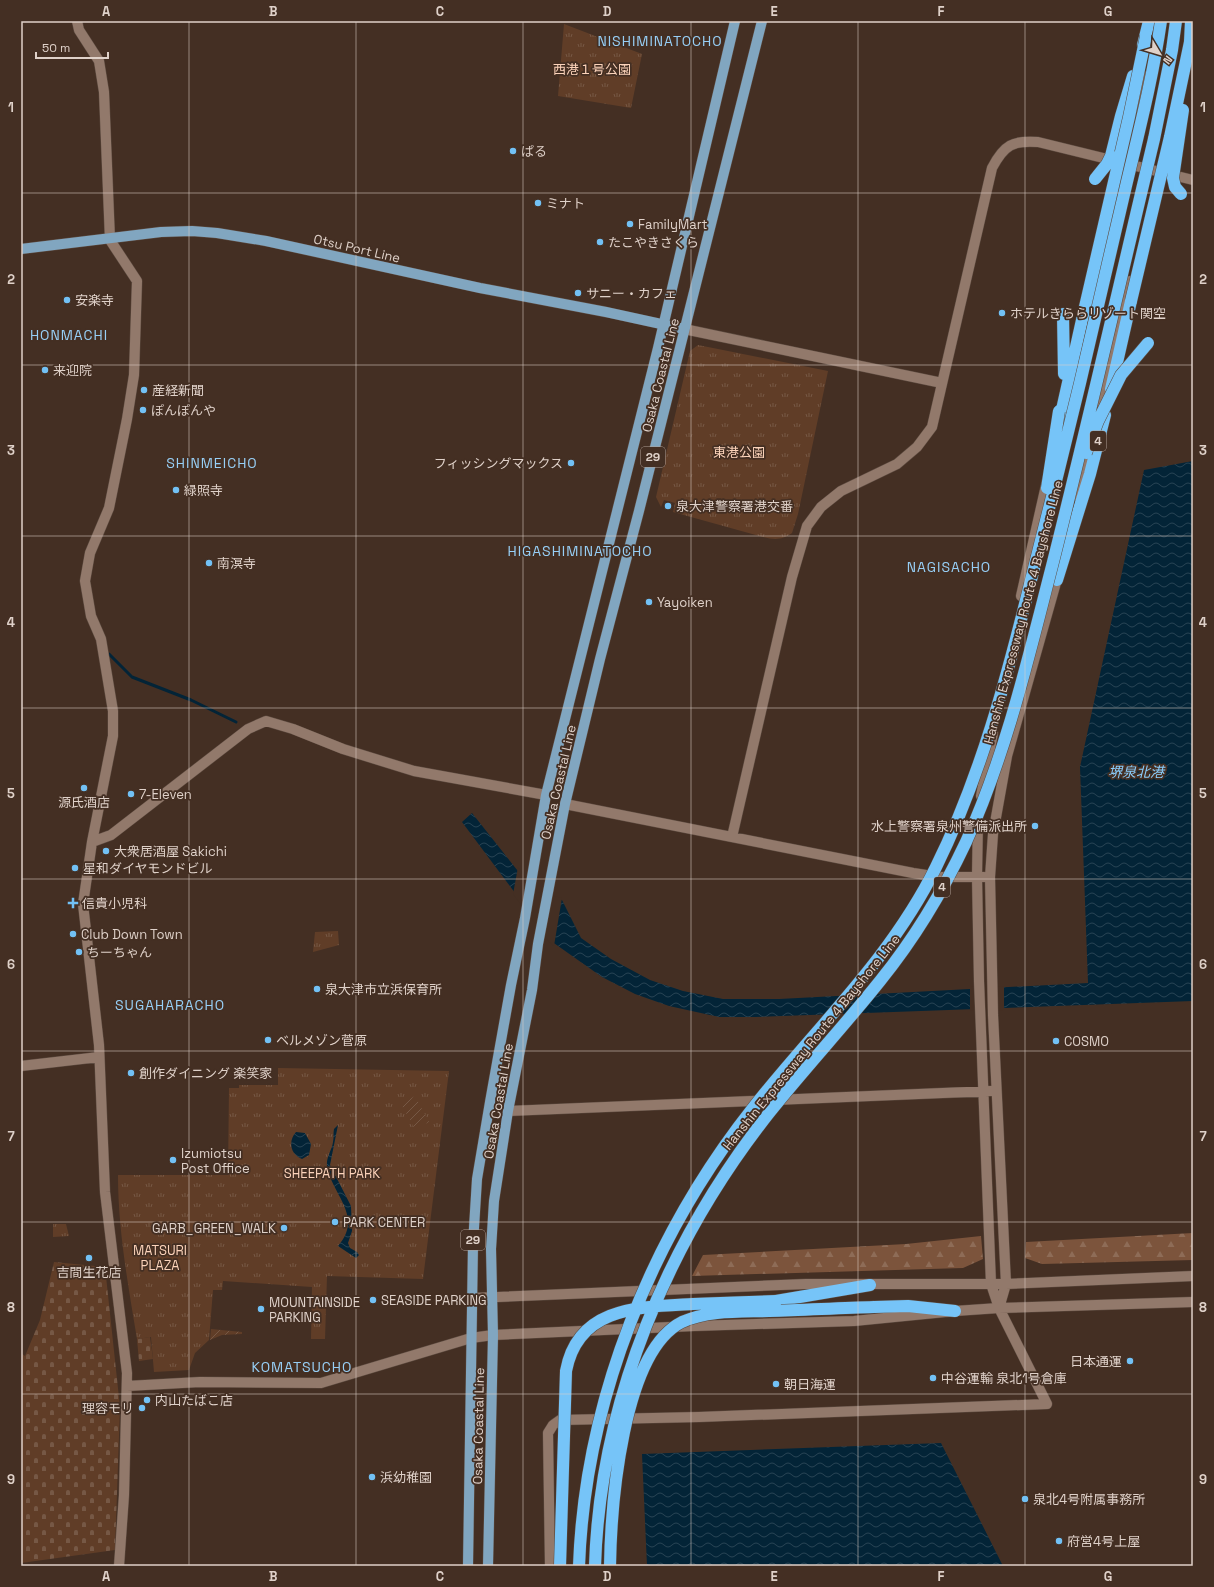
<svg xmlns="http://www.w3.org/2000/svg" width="1214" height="1587" font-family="'Space Grotesk','Noto Sans JP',sans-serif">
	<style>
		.forest { fill: url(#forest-firs) }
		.cemetery { fill: url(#cemetery-stones) }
		.park { fill: url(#park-tufts) }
		.garden { fill: url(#garden-furrows) }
		.water { fill: url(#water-waves) }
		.pier { fill: #442f23 }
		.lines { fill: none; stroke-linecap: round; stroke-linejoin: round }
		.stream { stroke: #032437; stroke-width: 3 }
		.minor-casing { stroke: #5d4b40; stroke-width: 11 }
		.major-casing { stroke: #5d4b40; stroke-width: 11 }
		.highway-casing { stroke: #5d4b40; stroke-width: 13 }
		.minor { stroke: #92796b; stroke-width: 10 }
		.major { stroke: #81a6c0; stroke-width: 10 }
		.highway { stroke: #76c4f8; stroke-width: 12 }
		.highway-bridge-casing { stroke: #5d4b40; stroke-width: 13; stroke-linecap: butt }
		.highway-bridge { stroke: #76c4f8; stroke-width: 12 }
		.grid { fill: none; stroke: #dfd1c9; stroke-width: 1; stroke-opacity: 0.55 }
		.poi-dot { fill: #72c1f5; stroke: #442f23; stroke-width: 1.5 }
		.labels { text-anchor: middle; stroke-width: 3.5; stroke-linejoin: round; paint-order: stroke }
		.shield { fill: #442f23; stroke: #b0a097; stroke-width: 1 }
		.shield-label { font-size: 12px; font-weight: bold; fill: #dfd1c9 }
		.park-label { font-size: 13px; fill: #fcd3ba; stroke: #442f23 }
		.poi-label { font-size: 13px; fill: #dfd1c9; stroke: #442f23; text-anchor: start }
		.street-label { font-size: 13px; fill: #dfd1c9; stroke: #442f23 }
		.neighbourhood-label { font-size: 14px; letter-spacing: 1px; fill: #97cff6; stroke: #442f23 }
		.water-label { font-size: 14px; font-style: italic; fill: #8acdfc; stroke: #442f23 }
		.neatline { fill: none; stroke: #dfd1c9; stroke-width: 1.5 }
		.grid-label { font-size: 13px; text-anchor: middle; font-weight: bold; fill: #dfd1c9 }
	</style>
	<defs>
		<pattern id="forest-firs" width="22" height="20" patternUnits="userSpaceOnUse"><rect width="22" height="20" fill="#7c543c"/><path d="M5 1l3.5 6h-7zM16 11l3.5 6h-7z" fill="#8e6c57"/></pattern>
		<pattern id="cemetery-stones" width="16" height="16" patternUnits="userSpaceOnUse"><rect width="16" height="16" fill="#603d27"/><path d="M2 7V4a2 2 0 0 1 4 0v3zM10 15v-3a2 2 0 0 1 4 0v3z" fill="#765845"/></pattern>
		<pattern id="park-tufts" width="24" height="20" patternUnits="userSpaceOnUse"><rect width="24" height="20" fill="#603d27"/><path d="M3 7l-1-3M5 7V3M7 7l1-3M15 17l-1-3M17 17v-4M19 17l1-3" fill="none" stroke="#765845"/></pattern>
		<pattern id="garden-furrows" width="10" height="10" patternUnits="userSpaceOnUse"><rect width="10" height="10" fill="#603d27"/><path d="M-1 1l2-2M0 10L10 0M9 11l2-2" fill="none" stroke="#765845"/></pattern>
		<pattern id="water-waves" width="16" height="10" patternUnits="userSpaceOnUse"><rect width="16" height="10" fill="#032437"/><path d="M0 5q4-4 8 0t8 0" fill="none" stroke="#274353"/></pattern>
	</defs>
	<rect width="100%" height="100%" fill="#442f23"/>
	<path class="forest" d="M1193,1233v27l-151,4 -17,-6 1,-16z
		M981,1236l2,23 -20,9 -271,8 11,-21 203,-11z"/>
	<path class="cemetery" d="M54,1262l51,5 15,140 -5,143 -94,13v-210l4,3 15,-36z
		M150,1337l3,22 -14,2 -2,-22z"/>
	<path class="park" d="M564,24l78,30 -11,54 -73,-12z
		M698,345l130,26 -30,143 -6,19c-10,7 -17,7 -29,4l-90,-25 2,-9 -11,-3 -3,7 -5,-10 34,-146z
		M338,931l1,14 -26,7 2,-20z
		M278,1068l171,3 -26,208 -96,-3 -2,63h-14l1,-52 -89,-6 -1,9h-9l-4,50 -14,13 -6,17 -35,2 -3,-35 -14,2c-9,-55 -19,-109 -19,-164h110l1,-87h10v-3h39z
		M53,1224h13l3,12 -16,1z"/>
	<path class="garden" d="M415,1096l14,26 -14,7 -14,-25z
		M211,1329l31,3v2l-20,1 -12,5z"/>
	<path class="water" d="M1193,461v540l-438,16h-36l-50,-11 -34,-12 -33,-17 -51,-36 -89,-119 10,-9 64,81 26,6 19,38 30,21 39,21 33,11 40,8h56l309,-16 -8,-216 64,-297z
		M338,1125l-8,40 21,41 1,25 -4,12 2,5 7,4 2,3 -3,3 -18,-12c26,-30 -6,-51 -11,-80 -1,-9 5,-16 6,-24 1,-4 0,-9 1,-13z
		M296,1132l9,1 6,11 -2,11 -7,4c-12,-5 -14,-18 -6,-27z
		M941,1443l62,123h-356l-5,-112z"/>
	<path class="pier" d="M518,867l19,25 25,6 -8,48 -5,-4 -36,-48z
		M1004,986v24l-34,1v-24z"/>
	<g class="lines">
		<path class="stream" d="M109,654l23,23 59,23 45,22"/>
		<g class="minor-casing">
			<path id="minor" d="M77,21l2,9 20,31 5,31 6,148 27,41 -3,94 -7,44 -18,89 -19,45 -5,28 6,35 10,23 12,72v25l-21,106 -9,62 16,141 6,147 22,181 -3,122 -5,71
				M1114,209l29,-133
				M684,329l258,54
				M1096,419l34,-138
				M1078,496l12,-50
				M1021,596l26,-115
				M981,796l12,-63
				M565,804l348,69 26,4h45
				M732,837l60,-260 15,-51 14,-19 20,-16 56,-27 20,-17 15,-20 60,-259c12,-23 21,-28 46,-26l155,38
				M92,842l19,-7 137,-106 18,-8 27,8 50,20 71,22 132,24
				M21,1066l78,-9
				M508,1111l483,-20
				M473,1298l333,-14h200l187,-8
				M999,1308l7,-24 -13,-269 -3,-138 3,-43 14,-78 52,-184
				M127,1386l73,-4 121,1 150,-45 22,-3 201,-9 160,-5 101,-10 44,-3 194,-6
				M550,1566l-2,-133 5,-8 7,-5 139,-3 348,-13 -48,-96 -8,-24 -12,-303 -2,-104 1,-59"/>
		</g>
		<g class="major-casing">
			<path id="major" d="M21,249l140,-17 31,-1 25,2 49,8 214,47 126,24 78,17
				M468,1566l5,-322 4,-65 13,-77 21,-117 14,-67 21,-123 112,-447 77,-327
				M488,1566l5,-231 -2,-86 3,-48 14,-90 24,-121 6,-46 27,-140 35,-145 39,-148 123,-490"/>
		</g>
		<g class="highway-casing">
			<path id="highway" d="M1190,42l1,-21
				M1143,45l6,-24
				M1154,139l18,-89 4,-29
				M1111,156l10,-40 12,-40
				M1063,314l1,60
				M1111,389l20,-88
				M1059,423l25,-112
				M1057,580l33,-106 15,-59
				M776,1301l94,-16
				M874,1307l34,-1 47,5"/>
		</g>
		<use href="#minor" class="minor"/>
		<use href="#major" class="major"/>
		<use href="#highway" class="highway"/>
		<g class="highway-bridge-casing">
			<path id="highway-bridge" d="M1095,179l12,-15 4,-8
				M1181,194l-6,-7 -2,-9 10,-68
				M1131,301l39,-164 20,-95
				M1084,311l45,-194 17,-81
				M1086,453l12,-32 23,-46 27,-32
				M1047,488l12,-77
				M560,1566l6,-195c12,-65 74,-64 127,-67 28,-1 55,-2 83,-3
				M579,1566c6,-165 72,-329 174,-458 62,-79 138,-149 183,-241 45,-91 71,-190 95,-287 17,-66 33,-131 49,-197 15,-66 31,-131 46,-197 13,-55 27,-109 35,-165
				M595,1566c5,-164 73,-325 174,-453 36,-45 75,-87 111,-132 34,-42 63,-90 86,-139 40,-88 62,-183 86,-276 36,-142 68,-285 102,-427
				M610,1566c1,-60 12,-214 72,-244 27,-12 58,-10 87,-11 35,-1 70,-3 105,-4"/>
		</g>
		<use href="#highway-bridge" class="highway-bridge"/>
	</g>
	<path class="grid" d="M189,21v1545M356,21v1545M523,21v1545M691,21v1545M858,21v1545M1025,21v1545M21,193h1172M21,365h1172M21,536h1172M21,708h1172M21,879h1172M21,1051h1172M21,1222h1172M21,1394h1172"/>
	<g class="poi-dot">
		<circle cx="513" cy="151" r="4"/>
		<circle cx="538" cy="203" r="4"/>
		<circle cx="630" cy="224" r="4"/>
		<circle cx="600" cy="242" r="4"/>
		<circle cx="578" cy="293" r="4"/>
		<circle cx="67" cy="300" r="4"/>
		<circle cx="1002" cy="313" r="4"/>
		<circle cx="45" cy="370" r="4"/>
		<circle cx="144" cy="390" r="4"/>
		<circle cx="143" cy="410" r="4"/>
		<circle cx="571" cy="463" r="4"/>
		<circle cx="176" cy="490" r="4"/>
		<circle cx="668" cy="506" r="4"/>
		<circle cx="209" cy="563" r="4"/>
		<circle cx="649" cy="602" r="4"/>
		<circle cx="84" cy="788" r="4"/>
		<circle cx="131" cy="794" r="4"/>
		<circle cx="1035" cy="826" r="4"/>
		<circle cx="106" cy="851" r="4"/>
		<circle cx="75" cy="868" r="4"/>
		<path d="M71 897h4v4h4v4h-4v4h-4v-4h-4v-4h4z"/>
		<circle cx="73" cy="934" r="4"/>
		<circle cx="79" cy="952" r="4"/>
		<circle cx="317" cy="989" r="4"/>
		<circle cx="268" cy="1040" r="4"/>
		<circle cx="1056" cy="1041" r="4"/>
		<circle cx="131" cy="1073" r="4"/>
		<circle cx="173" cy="1160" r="4"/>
		<circle cx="335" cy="1222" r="4"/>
		<circle cx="284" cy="1228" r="4"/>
		<circle cx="89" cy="1258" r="4"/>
		<circle cx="373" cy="1300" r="4"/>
		<circle cx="261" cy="1309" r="4"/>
		<circle cx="1130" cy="1361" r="4"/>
		<circle cx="933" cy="1378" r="4"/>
		<circle cx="776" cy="1384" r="4"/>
		<circle cx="147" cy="1400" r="4"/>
		<circle cx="142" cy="1408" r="4"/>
		<circle cx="372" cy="1477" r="4"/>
		<circle cx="1025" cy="1499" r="4"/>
		<circle cx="1059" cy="1541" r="4"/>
	</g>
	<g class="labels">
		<g class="shield">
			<rect x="1090" y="431" width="16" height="20" rx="3"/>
			<rect x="641" y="447" width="24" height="20" rx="3"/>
			<rect x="934" y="877" width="16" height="20" rx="3"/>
			<rect x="461" y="1230" width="24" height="20" rx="3"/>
		</g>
		<g class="shield-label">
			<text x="1098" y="445">4</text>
			<text x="653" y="461">29</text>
			<text x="942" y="891">4</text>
			<text x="473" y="1244">29</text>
		</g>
		<g class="park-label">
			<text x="592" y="74">西港１号公園</text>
			<text x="739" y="457">東港公園</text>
			<text x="332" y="1178">SHEEPATH PARK</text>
			<text x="160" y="1255">MATSURI<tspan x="160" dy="15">PLAZA</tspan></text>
		</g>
		<g class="poi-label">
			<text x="521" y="156">ぱる</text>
			<text x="546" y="208">ミナト</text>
			<text x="638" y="229">FamilyMart</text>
			<text x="608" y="247">たこやきさくら</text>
			<text x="586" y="298">サニー・カフェ</text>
			<text x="75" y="305">安楽寺</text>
			<text x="1010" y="318">ホテルきららリゾート関空</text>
			<text x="53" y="375">来迎院</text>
			<text x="152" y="395">産経新聞</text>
			<text x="151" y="415">ぽんぽんや</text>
			<text x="563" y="468" text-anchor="end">フィッシングマックス</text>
			<text x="184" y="495">緑照寺</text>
			<text x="676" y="511">泉大津警察署港交番</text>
			<text x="217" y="568">南溟寺</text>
			<text x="657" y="607">Yayoiken</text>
			<text x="139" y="799">7-Eleven</text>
			<text x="84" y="807" text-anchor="middle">源氏酒店</text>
			<text x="1027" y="831" text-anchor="end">水上警察署泉州警備派出所</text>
			<text x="114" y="856">大衆居酒屋 Sakichi</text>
			<text x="83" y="873">星和ダイヤモンドビル</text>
			<text x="82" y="908">信貴小児科</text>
			<text x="81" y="939">Club Down Town</text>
			<text x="87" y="957">ちーちゃん</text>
			<text x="325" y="994">泉大津市立浜保育所</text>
			<text x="276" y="1045">ベルメゾン菅原</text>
			<text x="1064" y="1046">COSMO</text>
			<text x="139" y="1078">創作ダイニング 楽笑家</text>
			<text x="181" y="1158">Izumiotsu<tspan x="181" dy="15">Post Office</tspan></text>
			<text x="343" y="1227">PARK CENTER</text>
			<text x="276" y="1233" text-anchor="end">GARB_GREEN_WALK</text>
			<text x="89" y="1277" text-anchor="middle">吉間生花店</text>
			<text x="381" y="1305">SEASIDE PARKING</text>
			<text x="269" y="1307">MOUNTAINSIDE<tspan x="269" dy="15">PARKING</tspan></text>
			<text x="1122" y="1366" text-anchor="end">日本通運</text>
			<text x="941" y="1383">中谷運輸 泉北1号倉庫</text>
			<text x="784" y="1389">朝日海運</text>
			<text x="155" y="1405">内山たばこ店</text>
			<text x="134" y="1413" text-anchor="end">理容モリ</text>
			<text x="380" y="1482">浜幼稚園</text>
			<text x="1033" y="1504">泉北4号附属事務所</text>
			<text x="1067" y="1546">府営4号上屋</text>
		</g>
		<g class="street-label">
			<text transform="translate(357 248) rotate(13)" y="5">Otsu Port Line</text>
			<text transform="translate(660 375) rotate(-76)" y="5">Osaka Coastal Line</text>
			<text transform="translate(1023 612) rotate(-75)" y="5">Hanshin Expressway Route 4 Bayshore Line</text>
			<text transform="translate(558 782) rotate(-77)" y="5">Osaka Coastal Line</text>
			<text transform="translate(811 1042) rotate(-51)" y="5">Hanshin Expressway Route 4 Bayshore Line</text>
			<text transform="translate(498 1101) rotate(-80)" y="5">Osaka Coastal Line</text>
			<text transform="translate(478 1426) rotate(-89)" y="5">Osaka Coastal Line</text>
		</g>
		<g class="neighbourhood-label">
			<text x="660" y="46">NISHIMINATOCHO</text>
			<text x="69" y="340">HONMACHI</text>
			<text x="212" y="468">SHINMEICHO</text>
			<text x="580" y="556">HIGASHIMINATOCHO</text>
			<text x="949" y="572">NAGISACHO</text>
			<text x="170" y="1010">SUGAHARACHO</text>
			<text x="302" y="1372">KOMATSUCHO</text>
		</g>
		<g class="water-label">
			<text x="1136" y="777">堺泉北港</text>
		</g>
	</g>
	<rect width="1214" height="1587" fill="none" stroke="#442f23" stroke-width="44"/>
	<g transform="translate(1160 54) rotate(128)" stroke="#442f23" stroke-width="3" paint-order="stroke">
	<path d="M0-3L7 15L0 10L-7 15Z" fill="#dfd1c9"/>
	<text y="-6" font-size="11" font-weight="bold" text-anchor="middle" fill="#dfd1c9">N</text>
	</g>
	<path d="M36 52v6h72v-6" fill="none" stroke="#dfd1c9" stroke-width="2"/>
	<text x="42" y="52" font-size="12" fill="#dfd1c9" stroke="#442f23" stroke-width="3" paint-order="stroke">50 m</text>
	<rect x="22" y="22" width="1170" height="1543" class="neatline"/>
	<g class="grid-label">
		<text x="106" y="16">A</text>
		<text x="273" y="16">B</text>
		<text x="440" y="16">C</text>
		<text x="607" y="16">D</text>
		<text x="774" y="16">E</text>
		<text x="941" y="16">F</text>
		<text x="1108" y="16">G</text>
		<text x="11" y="112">1</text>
		<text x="1203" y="112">1</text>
		<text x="11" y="284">2</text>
		<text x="1203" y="284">2</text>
		<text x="11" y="455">3</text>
		<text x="1203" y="455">3</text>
		<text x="11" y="627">4</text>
		<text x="1203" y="627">4</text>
		<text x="11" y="798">5</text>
		<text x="1203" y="798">5</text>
		<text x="11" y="969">6</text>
		<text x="1203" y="969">6</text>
		<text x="11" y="1141">7</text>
		<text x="1203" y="1141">7</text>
		<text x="11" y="1312">8</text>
		<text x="1203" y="1312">8</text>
		<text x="11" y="1484">9</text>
		<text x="1203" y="1484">9</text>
		<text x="106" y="1581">A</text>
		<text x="273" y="1581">B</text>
		<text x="440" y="1581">C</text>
		<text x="607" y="1581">D</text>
		<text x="774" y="1581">E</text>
		<text x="941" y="1581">F</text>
		<text x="1108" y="1581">G</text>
	</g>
</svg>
